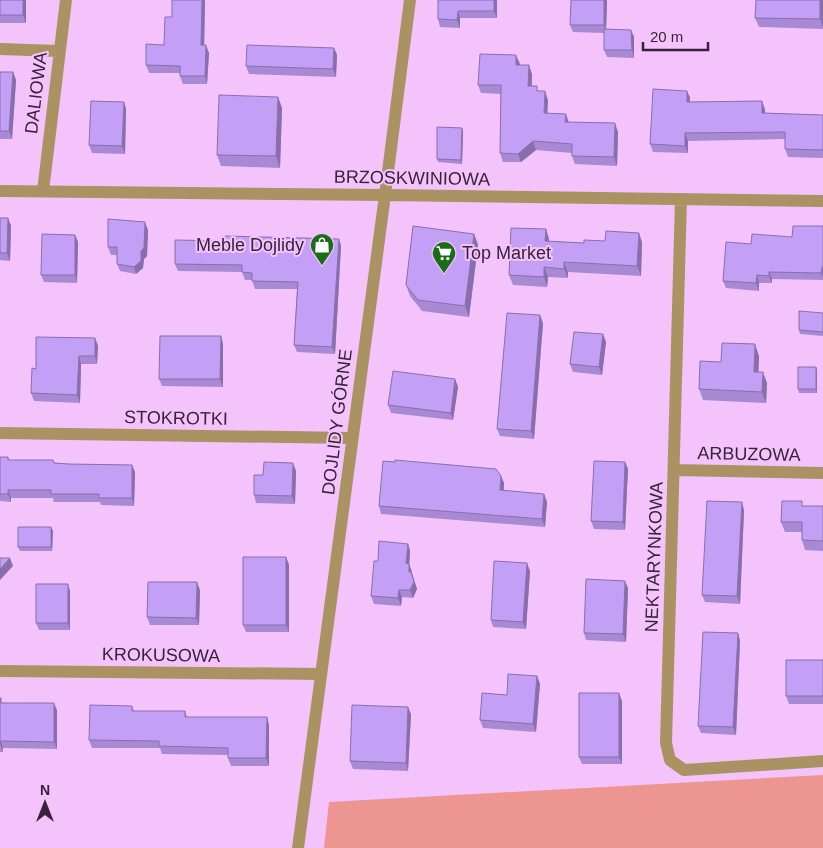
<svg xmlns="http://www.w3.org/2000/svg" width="823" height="848" font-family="Helvetica,sans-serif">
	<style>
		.green { fill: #ec9591 }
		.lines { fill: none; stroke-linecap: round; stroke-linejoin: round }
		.minor { stroke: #ab9262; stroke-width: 12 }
		.tertiary { stroke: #ab9262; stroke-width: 12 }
		.wall { fill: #a889d4 }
		.shaded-wall { fill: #886fac }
		.building { fill: #c39ff6; stroke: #886fac }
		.labels { text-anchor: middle; stroke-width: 4; stroke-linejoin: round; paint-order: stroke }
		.street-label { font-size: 18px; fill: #362338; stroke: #f5c3fc }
		.poi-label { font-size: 18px; fill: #362338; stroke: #f5c3fc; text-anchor: end }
	</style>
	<rect width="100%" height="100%" fill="#f5c3fc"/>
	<path class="green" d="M823,775v73h-499l5,-46z"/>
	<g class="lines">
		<path class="minor" d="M0,49l59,2
			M43,191l23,-191
			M681,199l-15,544 4,17 14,10 139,-9
			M0,433l351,5
			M674,470l149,3
			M0,671l321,3
			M298,848l87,-653 438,6"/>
		<path class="tertiary" d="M0,191l385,4 25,-195"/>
	</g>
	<path class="wall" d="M0,0h26v23h-26z
		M172,0h33l-1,45 5,8 -2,31h-24l-3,-8v-3h-31l-3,-8 18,-20 8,-28z
		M438,0h59v18h-37v10l-20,-1 -2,-8z
		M607,0l-1,29 25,1 3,7v21l-27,-1 -3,-7v-17l-31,-1 -3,-7z
		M823,0v29l-64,-2 -4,-9z
		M334,48l3,7 -1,22 -87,-3 -3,-8z
		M520,64v1l12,9v12l7,5 9,9 -1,13 22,9 49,10 -1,34 -42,-2 -3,-8v-3l-36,-3 -15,12h-18l-3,-9 1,-59 -20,-1 -3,-8z
		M0,72h13l3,8 -4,59h-12z
		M687,91l3,7v4l75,7v4l58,2v43l-35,-1 -3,-8v-10l-97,2v12l-35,-1 -3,-8z
		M278,97l4,11 -2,60 -59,-2 -4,-11z
		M124,102l2,7 -1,45 -33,-1 -3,-8z
		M462,128l1,4 -1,32 -24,-2 -1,-3z
		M0,218h8l3,8 -1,35 -10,-1z
		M823,226v54l-51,-1v4h-13v8l-33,-3 -3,-7 28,-37 41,-7z
		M546,229l3,10v2l35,2 58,-1 -1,34 -73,-4v6l-20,-1 -1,10 -34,-2 -4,-10z
		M148,230l-1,26 -3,3 -1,9 -7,6 -16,-3 -3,-7v-9h-6l-3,-8z
		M474,234l4,11 -9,72 -47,-6 -12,-15 -4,-11z
		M75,235l3,7 -1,41 -33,-1 -3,-7z
		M339,239l2,7 -6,108 -38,-2 -3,-7 3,-56h-42l-3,-9h-7l-3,-8 -64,-1 -3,-7 50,-23z
		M823,313v23l-23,-2 -1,-4z
		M543,323l-9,116 -34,-3 -3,-7z
		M603,334l3,8 -4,33 -29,-3 -3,-8z
		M221,336l2,8v43l-61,-1 -3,-7z
		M95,338l3,8 -1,18h-16l-1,39 -46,-2 -3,-8 5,-24z
		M759,356l-1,16 9,11 -1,20 -63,-3 -4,-11 22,-27z
		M816,367l1,4v22h-18l-1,-4z
		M455,379l3,8 -5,33 -62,-7 -3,-8z
		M0,457h8l1,3h44l2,3 14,1 63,1 3,7 -1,34 -33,-1 -1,-3h-46l-1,-4h-42v4l-11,-1z
		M625,462l3,7 -3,61 -31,-1 -3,-8z
		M296,471l-1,33 -39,-1 -2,-8 9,-20z
		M501,476l3,7v8l40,3 3,8 -2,25 -164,-13 -2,-8z
		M804,506h19v45l-18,-1 -3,-10v-8h-17l-4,-10z
		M744,510l-4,94 -35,-2 -3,-7z
		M51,527l2,4 -1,20h-32l-2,-4z
		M408,544l2,7 -1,13 3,7v3l5,15 -4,9 -11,-1 -1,9 -27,-2 -3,-8 7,-35z
		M286,557l3,8v67h-43l-3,-7z
		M530,571l-4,58 -33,-2 -2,-7z
		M628,588l-2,54 -40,-2 -2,-7z
		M200,590l-1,35h-49l-3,-8z
		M70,591v39h-31l-3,-7z
		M738,633l2,8 -4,94 -35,-2 -3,-7z
		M823,660v44h-34l-3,-8z
		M537,676l3,8 -4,48 -53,-4 -3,-8 27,-25z
		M0,698h1l1,5 55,7v39l-54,-1v4h-3z
		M622,701v63h-40l-3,-7z
		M132,706l2,5h51l2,6h80l2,8v41h-38l-3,-8v-3l-66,-1 -2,-6h-68l-3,-8z
		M411,714l-3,57 -55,-2 -3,-8z"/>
	<path class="shaded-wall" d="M23,0h3v23l-3,-8z
		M202,0h3l-1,53 -3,-8z
		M494,0h3v18l-3,-7z
		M604,0h3l-1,33 -2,-8z
		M820,0h3v27l-3,-8z
		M458,11l2,7v10l-3,-8z
		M631,30l3,7v21l-2,-8z
		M206,45l3,8 -2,31 -2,-8z
		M334,48l3,7 -1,22 -3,-8z
		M516,55l4,9 -1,9 -3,-8z
		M529,65l3,9 -1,20 -3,-8z
		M13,72l3,8 -4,59 -3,-8z
		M545,91l3,9 -1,21 -3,-8z
		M687,91l3,7 -1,11 -2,-7z
		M278,97l4,11 -2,60 -4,-12z
		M762,101l3,8v11l-3,-7z
		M124,102l2,7 -1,45 -3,-8z
		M566,114l3,9 -4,-1z
		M615,123l3,9 -1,34 -3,-9z
		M462,128l1,4 -1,32 -1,-4z
		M685,133l3,8v12l-3,-7z
		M533,141l3,9 -15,12 -3,-8z
		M8,218l3,8 -1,35 -3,-8z
		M145,222l3,8 -1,26 -3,3 -1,9 -7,6 -2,-7z
		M546,229l3,10v12l-4,-10z
		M639,233l3,9 -1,34 -4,-10z
		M474,234l4,11 -9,72 -4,-11z
		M75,235l3,7 -1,41 -2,-8z
		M339,239l2,7 -6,108 -3,-7z
		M564,262l4,10v6l-4,-9z
		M544,267l4,10 -1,10 -3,-10z
		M822,267l1,4v6l-2,-4z
		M769,272l3,7v4l-3,-7z
		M757,275l2,8v8l-3,-8z
		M540,315l3,8 -9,116 -3,-8z
		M603,334l3,8 -4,33 -3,-8z
		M221,336l2,8v43l-3,-8z
		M95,338l3,8 -1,18 -2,-8z
		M755,344l4,12 -1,27 -4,-11z
		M79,356l2,8 -1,39 -3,-8z
		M816,367l1,4v22l-1,-4z
		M763,372l4,11 -1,20 -4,-11z
		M455,379l3,8 -5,33 -2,-7z
		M625,462l3,7 -3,61 -2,-8z
		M293,463l3,8 -1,33 -3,-8z
		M132,465l3,7 -1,34 -2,-8z
		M501,476l3,7 -1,15 -3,-8z
		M8,490l3,8v4l-3,-8z
		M544,494l3,8 -2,25 -3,-8z
		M742,502l2,8 -4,94 -3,-8z
		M51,527l2,4 -1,20 -1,-4z
		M408,544l2,7 -1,20 -3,-8z
		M286,557l3,8v67l-3,-7z
		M10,558l3,8 -13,14v-11z
		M527,563l3,8 -4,58 -3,-7z
		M409,564l8,25 -4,9 -3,-8 -1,-18z
		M625,581l3,7 -2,54 -3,-8z
		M197,582l3,8 -1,35 -3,-7z
		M68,584l2,7v39l-2,-7z
		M399,590l3,7 -1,9 -3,-8z
		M738,633l2,8 -4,94 -3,-8z
		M537,676l3,8 -4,48 -3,-8z
		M619,693l3,8v63l-3,-7z
		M54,703l3,7v39l-3,-7z
		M408,707l3,7 -3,57 -2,-8z
		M267,717l2,8v41l-3,-8z
		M1,741l2,7v4l-3,-8z"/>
	<path class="building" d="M0,0h23v15h-23z
		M172,0h30l-1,45h5l-1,31h-25v-10l-34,-1v-21l18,1 1,-28h7z
		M438,0h56v11h-36l-1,9 -19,-1z
		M571,0h33v25h-34z
		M756,0h64v19l-65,-1z
		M604,29l27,1 1,20h-28z
		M247,45l87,3 -1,21 -87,-3z
		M480,54l36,1v10h13l-1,21h9v5h8l-1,22 22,1 -1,8 50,1 -1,34 -42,-1v-12l-39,-3 -15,13 -18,-1 1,-68h-23z
		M0,72h13l-4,59h-9z
		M653,89l34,2v11l75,-1v12l61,2v35l-38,-1v-17l-100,1v13l-35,-2z
		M219,95l59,2 -2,59 -59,-1z
		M91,101l33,1 -2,44 -33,-1z
		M437,127l25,1 -1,32 -24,-1z
		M0,218h8l-1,35h-7z
		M108,219l37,3 -1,26 -3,3v10l-7,6 -17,-3v-17h-9z
		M413,226l61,8 -9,72 -47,-6 -12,-15z
		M793,226h30v41h-1l-1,6 -52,-1v4l-12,-1 -1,8 -33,-2 3,-39 25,2 1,-10 40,3z
		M511,228l35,1 -1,12 39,2v-3l21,1 1,-10 33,2 -2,33 -73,-4v7l-20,-2v10l-35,-2z
		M42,234l33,1v40h-34z
		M225,236l114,3 -7,108 -38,-2 4,-63 -46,-1v-8l-10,-1v-7l-67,-1v-24l50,1z
		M799,311l24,2v19l-24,-2z
		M507,313l33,2 -9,116 -34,-2z
		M574,332l29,2 -4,33 -29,-3z
		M160,336h61l-1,43h-61z
		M36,337l59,1v18h-16l-2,39 -46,-2 1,-25 4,1z
		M722,343l33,1 -1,28h9l-1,20 -63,-3 1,-28 21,1z
		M798,367h18v22h-18z
		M393,371l62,8 -4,34 -63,-8z
		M0,457h8v3h45l1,3 15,1 63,1v33h-33v-4h-48v-4h-43v4h-8z
		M395,460l101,9 5,7 -1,14 44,4 -2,25 -163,-13 4,-45 12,1z
		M594,461l31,1 -2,60 -32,-1z
		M264,462l29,1 -1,33 -38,-1v-20h9z
		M707,501l35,1 -5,94 -35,-1z
		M782,501h20v5h21v35l-21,-1v-18h-21z
		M18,527h33v20h-33z
		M379,541l29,3 -2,19 3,1v8h2l3,10 -4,8h-11l-1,8 -27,-2 3,-35h4z
		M243,557h43v68h-43z
		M0,558h10l-10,11z
		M494,561l33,2 -4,59 -32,-2z
		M586,579l39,2 -2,53 -39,-1z
		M148,582h49l-1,36 -49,-1z
		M36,584h32v39h-32z
		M703,632l35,1 -5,94 -35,-1z
		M786,660h37v36h-37z
		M508,674l29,2 -4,48 -53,-4 2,-27 25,2z
		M579,693h40v64h-40z
		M0,698h1v5h53v39l-53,-1 -1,3z
		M90,705l42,1v5h53v6h82l-1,41h-38v-10l-69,-2v-5l-70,-1z
		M352,705l56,2 -2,56 -56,-2z"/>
	<defs>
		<g id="shop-pin" transform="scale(1.25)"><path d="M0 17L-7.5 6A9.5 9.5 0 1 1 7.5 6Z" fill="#186d16" stroke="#f5c3fc"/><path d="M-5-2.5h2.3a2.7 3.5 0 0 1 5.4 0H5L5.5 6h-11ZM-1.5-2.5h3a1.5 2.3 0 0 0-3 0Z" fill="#fff"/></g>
		<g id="supermarket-pin" transform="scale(1.25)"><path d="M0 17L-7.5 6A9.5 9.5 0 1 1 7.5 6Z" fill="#186d16" stroke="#f5c3fc"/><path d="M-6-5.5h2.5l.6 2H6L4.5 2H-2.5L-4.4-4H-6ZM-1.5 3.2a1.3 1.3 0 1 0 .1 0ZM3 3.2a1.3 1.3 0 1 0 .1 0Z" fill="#fff"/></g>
	</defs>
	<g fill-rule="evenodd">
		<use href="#shop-pin" x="322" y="245"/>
		<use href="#supermarket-pin" x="444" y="253"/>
	</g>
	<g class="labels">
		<g class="street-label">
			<text transform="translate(36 93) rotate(-83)" y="6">DALIOWA</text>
			<text transform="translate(412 178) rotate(1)" y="6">BRZOSKWINIOWA</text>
			<text transform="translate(176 418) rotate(1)" y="6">STOKROTKI</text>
			<text transform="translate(337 422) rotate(-83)" y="6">DOJLIDY GÓRNE</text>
			<text transform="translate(749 454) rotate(1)" y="6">ARBUZOWA</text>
			<text transform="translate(654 557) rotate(-88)" y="6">NEKTARYNKOWA</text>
			<text transform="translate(161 655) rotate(1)" y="6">KROKUSOWA</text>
		</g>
		<g class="poi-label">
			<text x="304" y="251">Meble Dojlidy</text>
			<text x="462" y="259" text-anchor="start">Top Market</text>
		</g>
	</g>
	<g transform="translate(45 803)" stroke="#f5c3fc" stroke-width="4" paint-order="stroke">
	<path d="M0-4L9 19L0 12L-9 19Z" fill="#362338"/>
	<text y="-8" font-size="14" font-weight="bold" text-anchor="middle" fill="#362338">N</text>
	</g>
	<path d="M643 42v8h65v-8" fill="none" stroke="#362338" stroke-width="2.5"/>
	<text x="650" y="42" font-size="15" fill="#362338" stroke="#f5c3fc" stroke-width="4" paint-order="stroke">20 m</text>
</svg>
